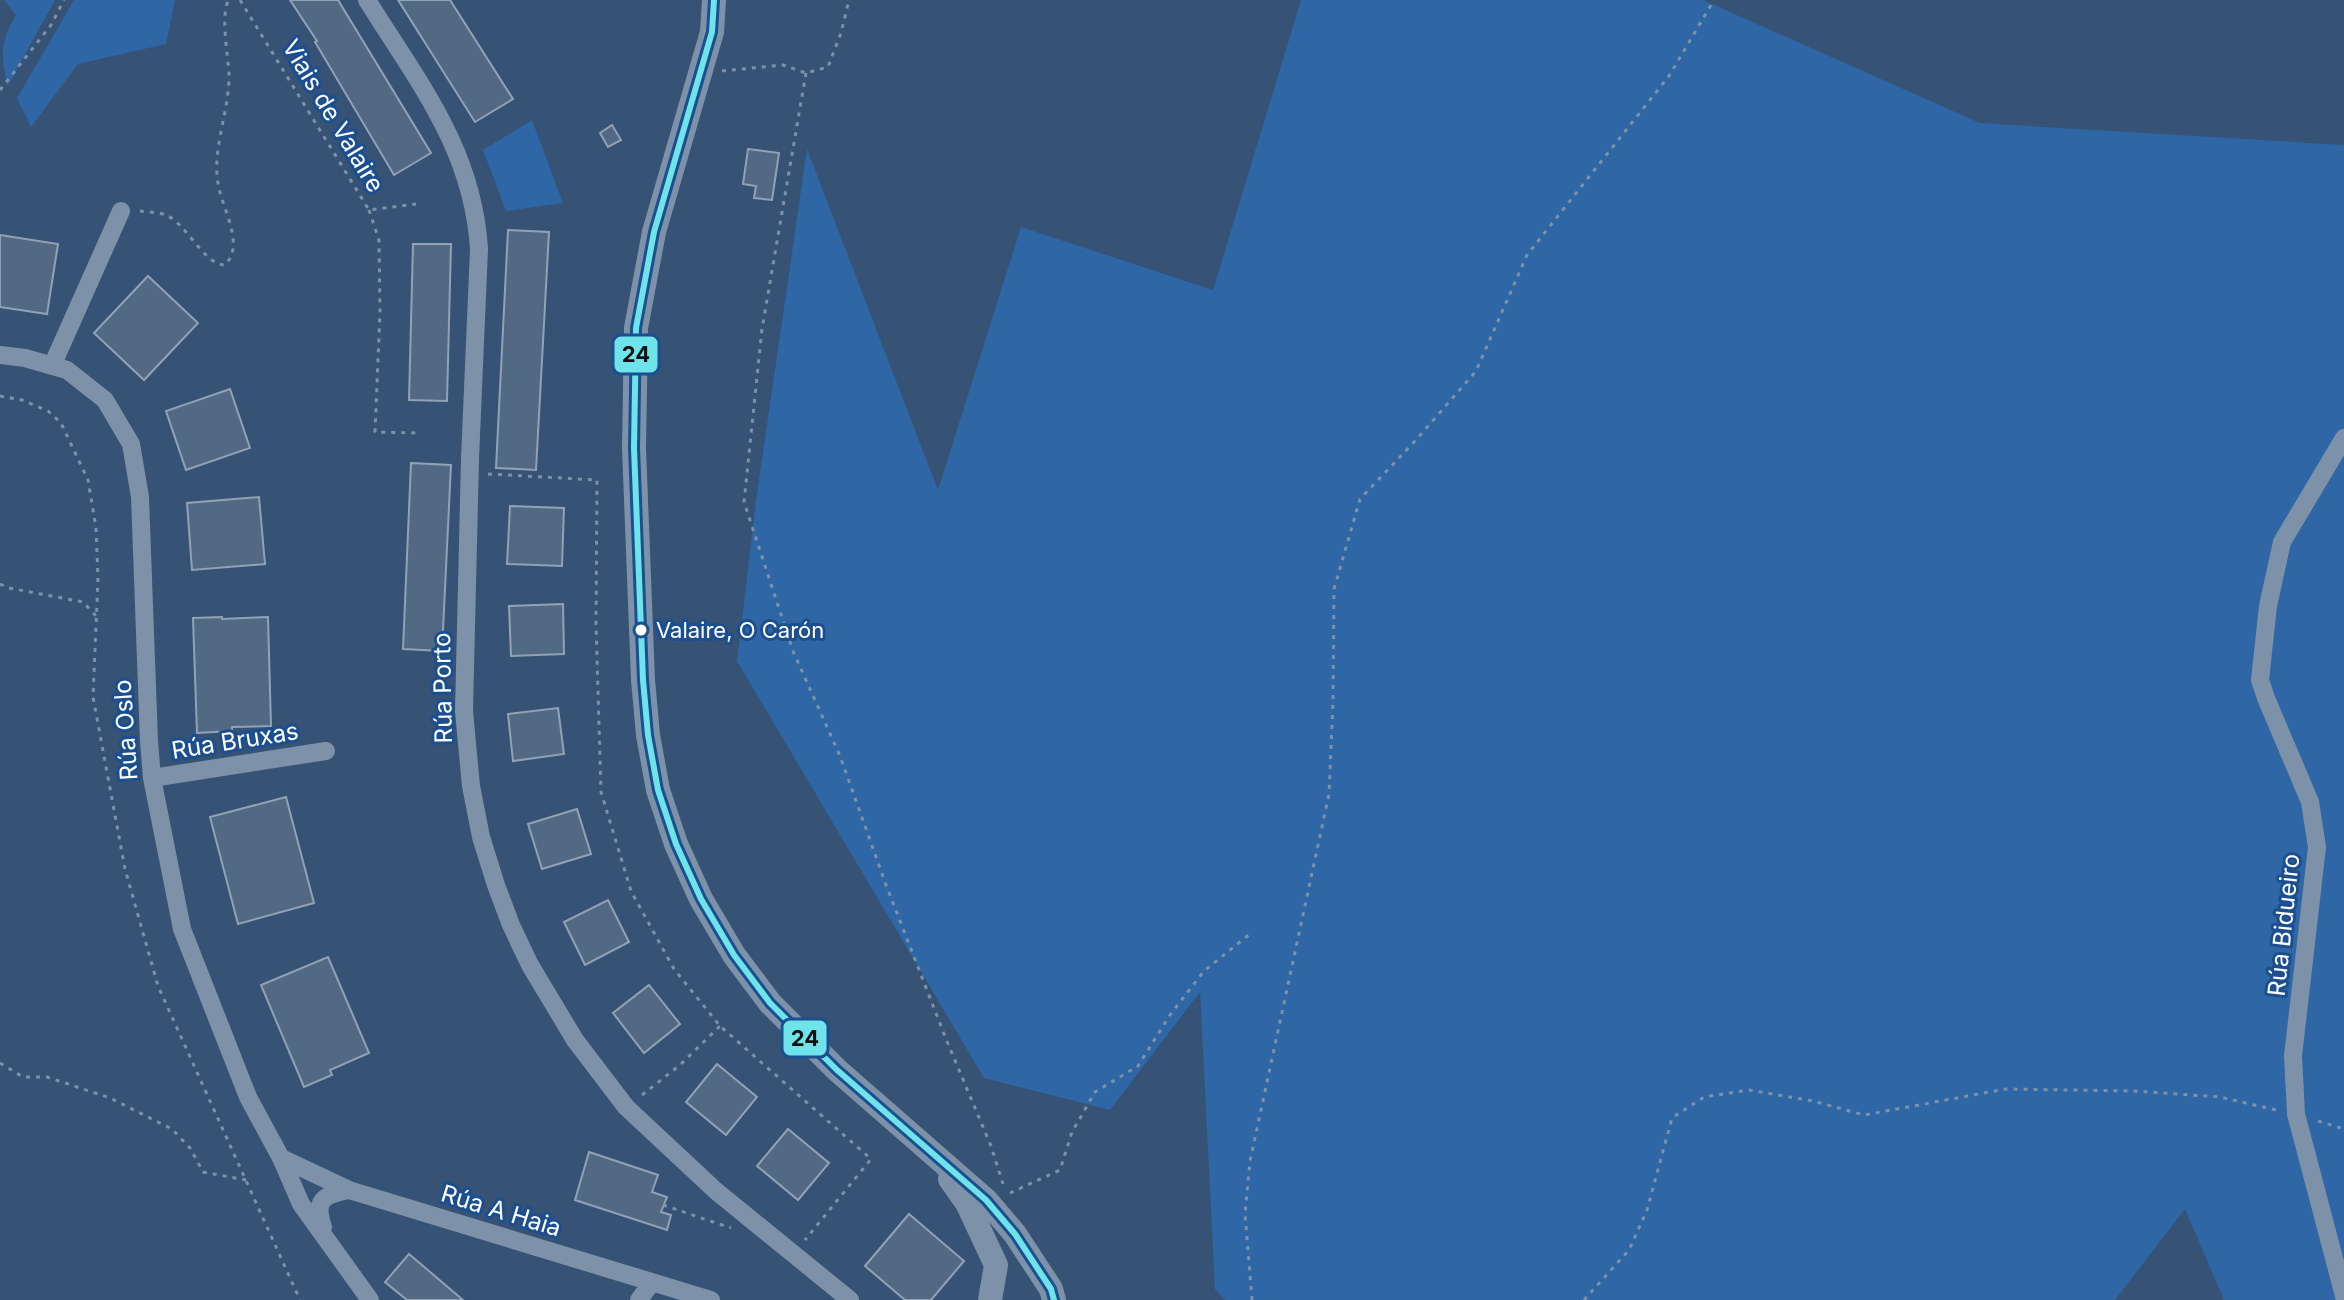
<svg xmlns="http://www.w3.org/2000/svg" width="2344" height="1300" font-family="Inter,sans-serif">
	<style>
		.green { fill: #2f66a5 }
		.building { fill: #526984; stroke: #92a2b6; stroke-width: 2 }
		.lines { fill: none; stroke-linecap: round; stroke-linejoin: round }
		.path { stroke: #7d92a8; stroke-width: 3; stroke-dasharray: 4 6; stroke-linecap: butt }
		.minor { stroke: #7d92a8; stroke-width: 18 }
		.tertiary { stroke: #7d92a8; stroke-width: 24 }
		.bus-1-casing { stroke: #1b4f8f; stroke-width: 12 }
		.bus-1 { stroke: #6ee3ea; stroke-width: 6 }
		.bus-dot { fill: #fff; stroke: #1b4f8f; stroke-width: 3 }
		.labels { text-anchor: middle; stroke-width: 6; stroke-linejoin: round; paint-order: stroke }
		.bus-label { font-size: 22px; fill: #fff; stroke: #1b4f8f; text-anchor: start }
		.street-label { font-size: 24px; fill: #fff; stroke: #1b4f8f }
		.line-badge { stroke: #1b4f8f; stroke-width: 3 }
		.pale-badge-label { font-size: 22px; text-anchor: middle; font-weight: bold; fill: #111 }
	</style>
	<rect width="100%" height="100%" fill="#365274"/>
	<path class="green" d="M4,0h51l-47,86c-8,-30 -8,-44 8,-71z
		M74,0h101l-9,44 -88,20 -47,63 -14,-29z
		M1301,0h402l277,123 364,22v1155h-120l-39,-91 -70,91h-890l-10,-11 -15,-297 -90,118 -126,-32 -247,-417 19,-160 51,-352 131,341 83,-263 192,63z
		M532,120l31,83 -57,8 -23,-61z"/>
	<path class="building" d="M290,0h48l93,153 -37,22 -79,-133 2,-1z
		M398,0h52l63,99 -38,23z
		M612,125l9,15 -13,7 -8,-14z
		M748,149l31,4 -7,47 -18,-2 2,-12 -13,-2z
		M508,230l41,2 -13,238 -40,-2z
		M0,235l58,9 -11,70 -47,-7z
		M413,244h38l-4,157 -38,-1z
		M148,276l50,47 -54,57 -50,-47z
		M230,389l20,59 -64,22 -20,-59z
		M411,463l40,2 -9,186 -39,-2z
		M259,497l6,67 -73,6 -5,-67z
		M510,506l54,2 -2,58 -55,-2z
		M563,604l1,50 -53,2 -2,-50z
		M222,617v2l46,-2 3,109 -39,1v4l-35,2 -4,-115z
		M558,708l6,46 -51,7 -5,-47z
		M286,797l28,106 -76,21 -28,-107z
		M577,809l14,45 -49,15 -14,-45z
		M608,900l21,42 -44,23 -21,-43z
		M328,957l41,96 -39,17 2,5 -28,12 -43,-102z
		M649,985l31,39 -36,29 -31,-40z
		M717,1064l40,33 -31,38 -40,-33z
		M788,1129l41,34 -31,37 -41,-34z
		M589,1152l69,23 -6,17 15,5 -6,15 10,3 -4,15 -92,-30z
		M909,1214l55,47 -33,39h-26l-40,-34z
		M409,1254l54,46h-56l-22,-18z"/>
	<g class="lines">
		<path class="path" d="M240,0l129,210 47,-6
			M722,71l61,-6 23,8 22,-6 13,-34 8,-33
			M806,73l-44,256 -18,173 49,149 47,105 46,129 60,154 45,107 12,38
			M0,90l51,-65 13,-25
			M369,210l10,30 1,72 -5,120 42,1
			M140,211c8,1 19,1 26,4 21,9 38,50 59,50 21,-21 -4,-58 -7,-82 -6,-36 12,-73 11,-110 -1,-17 -9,-62 0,-73
			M0,396l22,4 26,11 13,12 27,57 8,48 2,51 -5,118 32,172 33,117 142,314
			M488,474l109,6 -1,144 5,168 30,99 43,78 46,57 151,133 -66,81
			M0,584l9,4 74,14 13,14
			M0,1063l23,14h24l63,21 62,31 18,19 13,24 43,8
			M642,1095l38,-30 40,-39
			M2318,1121l26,8
			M1010,1193l50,-23 12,-38 23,-40 43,-26 32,-51 34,-44 47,-38
			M663,1205l68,23
			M1252,1300l-7,-86 5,-53 79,-367 4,-92 1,-113 26,-90 56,-59 60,-69 51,-116 142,-179 45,-76
			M1584,1300l45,-50 18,-40 25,-92 32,-21 45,-7 64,11 51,14 142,-26 128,2 86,6 56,13"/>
		<path class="minor" d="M367,0c51,82 106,149 112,249l-9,210 -6,252 7,75 10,51 15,48 15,40 19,40 45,75 51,67 90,84 134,109
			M0,355l25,3 42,12 38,30 26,44 9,53 9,244 3,37 30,151 66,168 33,61 20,46 69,96
			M52,366l69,-155
			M2344,438l-62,104 -14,64 -8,74 6,18 44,104 7,45 -24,209 3,58 48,182
			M152,778l174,-27
			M281,1158l68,32 362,110
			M323,1227c-9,-27 0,-32 26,-37
			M639,1300l13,-18"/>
		<path class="tertiary" d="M714,0l-2,32 -58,200 -18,96 -2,120 9,232 5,55 10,55 18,54 25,55 33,56 36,48 67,67 149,130 29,34 36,55 3,11
			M950,1179l17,24 29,62 -6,35"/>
		<g class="bus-1-casing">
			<path id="bus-1" d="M714,0l-2,32 -58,200 -18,96 -2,120 9,232 5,55 10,55 18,54 25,55 33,56 36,48 67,67 149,130 29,34 36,55 3,11"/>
		</g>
		<use href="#bus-1" class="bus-1"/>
	</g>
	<circle class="bus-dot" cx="641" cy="630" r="7"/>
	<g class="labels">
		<g class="bus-label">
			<text x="656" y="638">Valaire, O Carón</text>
		</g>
		<g class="street-label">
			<text transform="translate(333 116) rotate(59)" y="8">Viais de Valaire</text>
			<text transform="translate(443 688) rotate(-91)" y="8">Rúa Porto</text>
			<text transform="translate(126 730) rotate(-94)" y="8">Rúa Oslo</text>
			<text transform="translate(235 741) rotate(-9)" y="8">Rúa Bruxas</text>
			<text transform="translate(2284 925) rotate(-84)" y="8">Rúa Bidueiro</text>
			<text transform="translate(501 1211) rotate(17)" y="8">Rúa A Haia</text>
		</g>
	</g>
	<g class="line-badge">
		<rect x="613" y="335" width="46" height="39" rx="8" fill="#6ee3ea"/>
		<rect x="782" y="1019" width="46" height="38" rx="8" fill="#6ee3ea"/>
	</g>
	<g class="pale-badge-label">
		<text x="636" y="362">24</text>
		<text x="805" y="1046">24</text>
	</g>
</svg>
